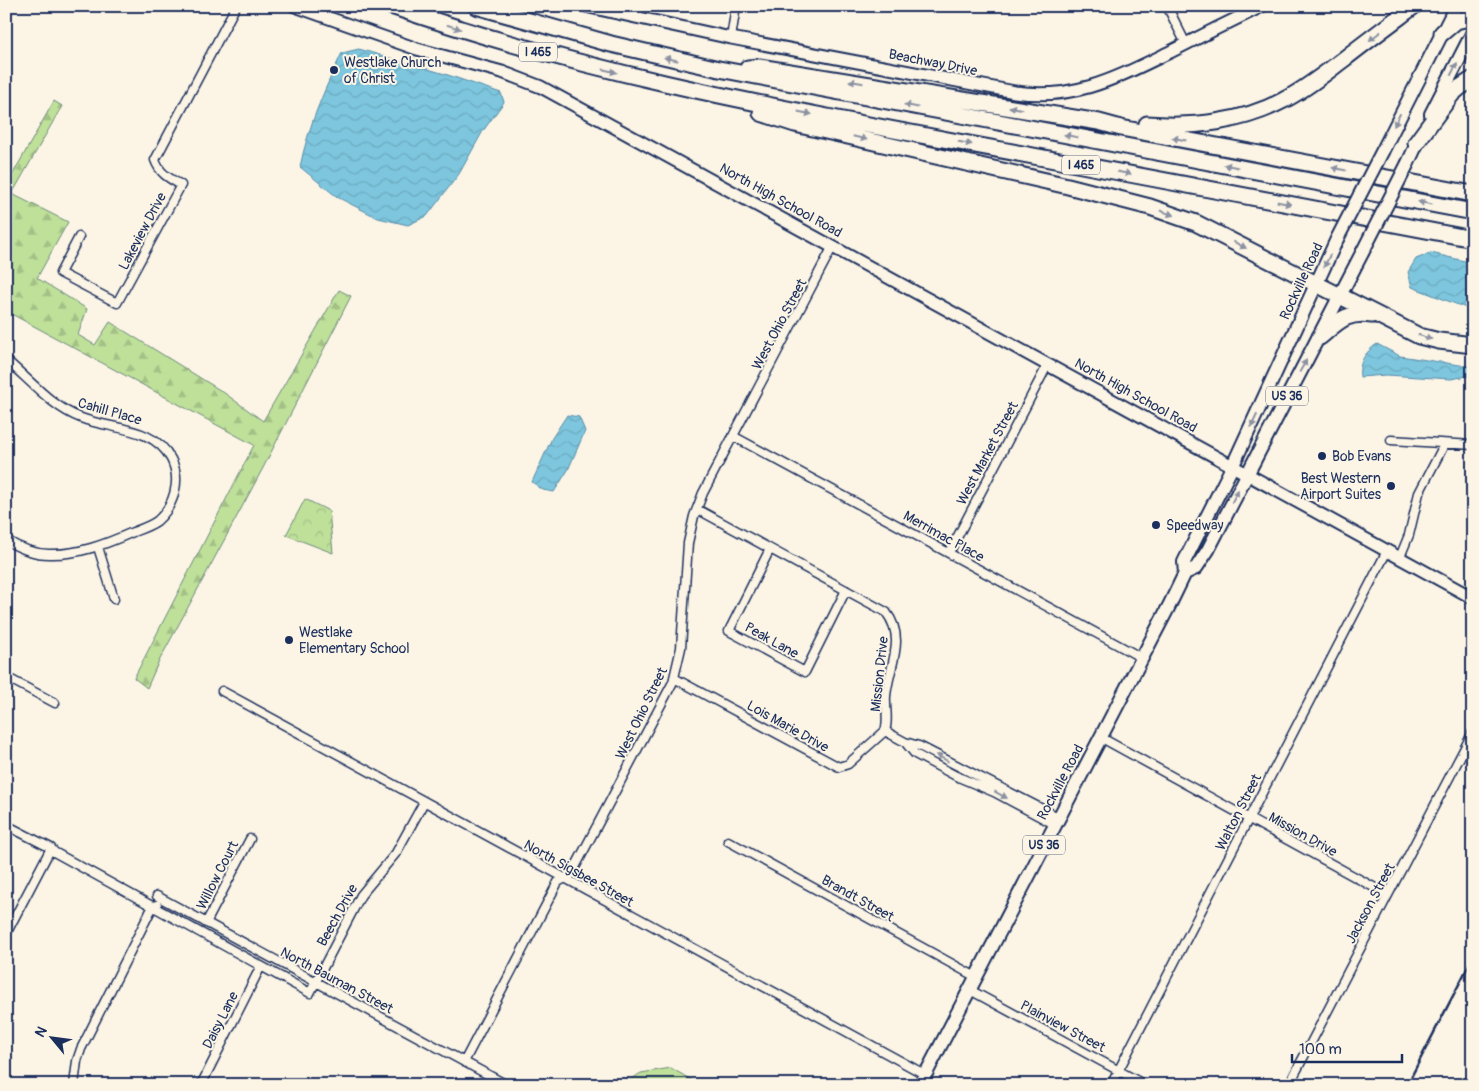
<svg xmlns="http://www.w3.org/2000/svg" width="1479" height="1091" font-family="Pangolin,sans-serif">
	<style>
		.grass { fill: #bee099; stroke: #6c887c }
		.forest { fill: url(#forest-firs); stroke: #6c887c }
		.park { fill: url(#park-crowns); stroke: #6c887c }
		.water { fill: url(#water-waves); stroke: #568aaa }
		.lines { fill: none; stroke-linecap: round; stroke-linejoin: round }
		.street-casing { stroke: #1b2f5e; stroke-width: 11 }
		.secondary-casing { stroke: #1b2f5e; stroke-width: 15 }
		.primary-casing { stroke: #1b2f5e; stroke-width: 16 }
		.highway-casing { stroke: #1b2f5e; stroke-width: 19 }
		.street { stroke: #fcf5e5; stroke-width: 8 }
		.secondary { stroke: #fcf5e5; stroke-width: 11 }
		.primary { stroke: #fcf5e5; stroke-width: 12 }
		.highway { stroke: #fcf5e5; stroke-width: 15 }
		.rail { stroke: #1b2f5e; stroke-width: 2.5 }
		.primary-bridge-casing { stroke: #1b2f5e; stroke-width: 16; stroke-linecap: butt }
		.primary-bridge { stroke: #fcf5e5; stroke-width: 12 }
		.oneway { fill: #8c92a2 }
		.poi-dot { fill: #1b2f5e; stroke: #fcf5e5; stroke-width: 2 }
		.labels { text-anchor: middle; stroke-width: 4; stroke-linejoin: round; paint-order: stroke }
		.shield { fill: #fcf5e5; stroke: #5e6a86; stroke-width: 1 }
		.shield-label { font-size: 12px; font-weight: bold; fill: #1b2f5e }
		.poi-label { font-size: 14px; fill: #1b2f5e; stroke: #fcf5e5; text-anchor: start }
		.street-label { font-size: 14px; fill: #1b2f5e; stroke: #fcf5e5 }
	</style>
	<defs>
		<pattern id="forest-firs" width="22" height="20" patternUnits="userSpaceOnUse" patternTransform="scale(1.25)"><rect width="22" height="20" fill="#bee099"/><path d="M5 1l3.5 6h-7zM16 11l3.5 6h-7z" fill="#a3c086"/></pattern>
		<pattern id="park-crowns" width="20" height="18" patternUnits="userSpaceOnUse" patternTransform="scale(1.25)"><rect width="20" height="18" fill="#bee099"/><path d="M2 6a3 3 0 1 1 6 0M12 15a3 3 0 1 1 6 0" fill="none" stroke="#a3c086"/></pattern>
		<pattern id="water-waves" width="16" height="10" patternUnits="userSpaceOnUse" patternTransform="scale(1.25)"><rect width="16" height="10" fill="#7dc6dd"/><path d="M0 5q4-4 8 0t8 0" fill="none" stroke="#6baac0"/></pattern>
	</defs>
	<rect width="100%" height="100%" fill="#fcf5e5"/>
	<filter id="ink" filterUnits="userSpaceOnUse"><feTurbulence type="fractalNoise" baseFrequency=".02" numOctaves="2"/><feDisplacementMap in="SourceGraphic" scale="10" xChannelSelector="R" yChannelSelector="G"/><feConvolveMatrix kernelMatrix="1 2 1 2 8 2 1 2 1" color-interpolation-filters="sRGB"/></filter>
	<g filter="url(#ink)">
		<path class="grass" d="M671,1068l29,17h-78l19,-12z"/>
		<path class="forest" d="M54,101l8,5 -50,88 56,28 -31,56 50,31 -9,26 17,10 15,-23 113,70 40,29 76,-131 12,6 -88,172 -105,195 -11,25 -13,-10 120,-233 -248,-134v-125z"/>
		<path class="park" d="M305,499l24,12 4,42 -47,-18z"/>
		<path class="water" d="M359,49l86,25 56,19 3,9 -21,29 -24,43 -32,42 -19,9 -30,-7 -41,-21 -37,-30c8,-40 24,-77 42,-114z
			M1431,253l42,10v45h-7l-54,-21 -4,-15 8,-13z
			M1377,344l23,12 73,11v8l-22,4 -65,-4 -26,2c-2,-14 5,-25 17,-33z
			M567,415l12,2 6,14 -17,39 -14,22 -11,-2 -11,-8 20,-44z"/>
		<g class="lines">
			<g class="street-casing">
				<path id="street" d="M1167,6l19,38
					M635,18l6,-12
					M731,38l5,-32
					M79,237l-19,36 57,30 64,-118c-12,-7 -21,-11 -26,-25l81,-154
					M6,360c24,20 46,47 75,58 31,12 73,8 90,41 11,21 3,47 -14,62 -7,5 -16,8 -24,11 -27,12 -55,23 -84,22 -15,0 -30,-6 -43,-14
					M733,436l409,222
					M1391,440l82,5
					M697,509l189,103c21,27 3,54 0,84 -1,12 3,24 -1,35
					M98,547l16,52
					M770,549l-41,82 76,41 41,-82
					M949,553l99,-189
					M1400,557l9,-22 10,-42 25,-48
					M6,677l49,26
					M674,678l165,89 9,-3 37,-33
					M222,691l704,384
					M885,731l20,11 10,12 41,22 38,16 60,32
					M1100,737l288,158
					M905,742l14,4 139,71
					M6,825l45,23 3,4 256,141 51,-98 35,-42 28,-51
					M728,841l248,136
					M157,896l350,189
					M206,923l44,-84
					M6,934l45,-86
					M970,990l175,95
					M464,1062l94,-180 13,-7 102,-193 8,-34 7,-105 6,-27 9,-23 130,-247
					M74,1085l3,-24 4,-12 72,-143 4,-1
					M201,1085l60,-119
					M1111,1085l276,-534
					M1289,1085l184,-353"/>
			</g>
			<g class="secondary-casing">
				<path id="secondary" d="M295,6l122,43 85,23 39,15 932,511
					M585,6l146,32 284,54c60,9 103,-15 155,-40 31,-16 61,-31 92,-46"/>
			</g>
			<g class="primary-casing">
				<path id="primary" d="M1431,114l42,-82
					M1383,150l73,-144
					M1408,163l13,-28
					M1185,573l11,-5 12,-18 154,-297
					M920,1085l249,-479 16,-33 -1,-11 49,-97 104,-226"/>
			</g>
			<g class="highway-casing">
				<path id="highway" d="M391,6c182,63 368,99 557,134 175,33 350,65 525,99
					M476,6l135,38 108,25 754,143
					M1442,33l14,-12 17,-4
					M748,68l11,-1 340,55 22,6 352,66
					M761,113l34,11 273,62 82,21 46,16 223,113 20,5 34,4
					M1147,124c46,4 96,-2 137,-24 22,-11 40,-26 60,-41 23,-18 46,-35 70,-53
					M1416,143l36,-49 7,-6 14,-9
					M1320,337c18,-15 26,-26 52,-22"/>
			</g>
			<use href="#street" class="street"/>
			<use href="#secondary" class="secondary"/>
			<use href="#primary" class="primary"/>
			<use href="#highway" class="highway"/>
			<path class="rail" d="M1407,1085l66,-128"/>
			<g class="primary-bridge-casing">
				<path id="primary-bridge" d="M1337,239l46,-89
					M1362,253l46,-90"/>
			</g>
			<use href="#primary-bridge" class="primary-bridge"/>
		</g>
		<defs><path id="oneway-solid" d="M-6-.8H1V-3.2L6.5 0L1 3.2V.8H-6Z" transform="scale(1.25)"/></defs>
		<g class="oneway">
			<use href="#oneway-solid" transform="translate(454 27) rotate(17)"/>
			<use href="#oneway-solid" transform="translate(1375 36) rotate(143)"/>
			<use href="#oneway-solid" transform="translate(671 59) rotate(-167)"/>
			<use href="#oneway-solid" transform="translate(1454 69) rotate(-63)"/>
			<use href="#oneway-solid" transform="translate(610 71) rotate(13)"/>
			<use href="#oneway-solid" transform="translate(856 82) rotate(-171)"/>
			<use href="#oneway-solid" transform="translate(911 106) rotate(-169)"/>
			<use href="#oneway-solid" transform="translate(1016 108) rotate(-171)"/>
			<use href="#oneway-solid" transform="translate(805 113) rotate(11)"/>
			<use href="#oneway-solid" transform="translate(1397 120) rotate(116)"/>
			<use href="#oneway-solid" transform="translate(1071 136) rotate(-169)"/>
			<use href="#oneway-solid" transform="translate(860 138) rotate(13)"/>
			<use href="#oneway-solid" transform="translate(1179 139) rotate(-169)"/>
			<use href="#oneway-solid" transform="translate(965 143) rotate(11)"/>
			<use href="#oneway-solid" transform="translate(1231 166) rotate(-169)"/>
			<use href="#oneway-solid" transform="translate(1339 169) rotate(-169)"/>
			<use href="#oneway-solid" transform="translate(1124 173) rotate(11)"/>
			<use href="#oneway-solid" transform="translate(1284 203) rotate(11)"/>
			<use href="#oneway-solid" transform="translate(1425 203) rotate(-169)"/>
			<use href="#oneway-solid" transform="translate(1167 213) rotate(19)"/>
			<use href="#oneway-solid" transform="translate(1240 245) rotate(27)"/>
			<use href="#oneway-solid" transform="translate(1327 261) rotate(115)"/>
			<use href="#oneway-solid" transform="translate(1425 337) rotate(17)"/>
			<use href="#oneway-solid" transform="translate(1303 366) rotate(-61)"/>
			<use href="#oneway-solid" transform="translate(1254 421) rotate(115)"/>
			<use href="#oneway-solid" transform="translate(1235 496) rotate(-63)"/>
			<use href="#oneway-solid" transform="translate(942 758) rotate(-152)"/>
			<use href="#oneway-solid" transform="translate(1001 795) rotate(28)"/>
		</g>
	</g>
	<g class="poi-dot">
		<circle cx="334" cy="70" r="5"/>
		<circle cx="1322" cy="456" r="5"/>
		<circle cx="1391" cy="486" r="5"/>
		<circle cx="1156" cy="525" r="5"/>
		<circle cx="289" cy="640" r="5"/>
	</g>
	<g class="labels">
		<g class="shield">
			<rect x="519" y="42.5" width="38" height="19" rx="4"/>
			<rect x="1062" y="155.5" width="38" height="19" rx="4"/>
			<rect x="1266" y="386.5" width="42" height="19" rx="4"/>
			<rect x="1023" y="835.5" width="42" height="19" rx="4"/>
		</g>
		<g class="shield-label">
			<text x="538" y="56">I 465</text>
			<text x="1081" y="169">I 465</text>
			<text x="1287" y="400">US 36</text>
			<text x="1044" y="849">US 36</text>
		</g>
		<g class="poi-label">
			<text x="344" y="67">Westlake Church<tspan x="344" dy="16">of Christ</tspan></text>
			<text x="1332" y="461">Bob Evans</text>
			<text x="1381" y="483" text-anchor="end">Best Western<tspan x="1381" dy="16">Airport Suites</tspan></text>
			<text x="1166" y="530">Speedway</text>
			<text x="299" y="637">Westlake<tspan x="299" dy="16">Elementary School</tspan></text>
		</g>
		<g class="street-label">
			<text transform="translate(933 62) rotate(11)" y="5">Beachway Drive</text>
			<text transform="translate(781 200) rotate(29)" y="5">North High School Road</text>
			<text transform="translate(142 231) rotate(-62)" y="5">Lakeview Drive</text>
			<text transform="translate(1301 281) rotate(-65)" y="5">Rockville Road</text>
			<text transform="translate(779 324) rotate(-62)" y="5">West Ohio Street</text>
			<text transform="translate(1136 395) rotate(29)" y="5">North High School Road</text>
			<text transform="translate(110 411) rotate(16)" y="5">Cahill Place</text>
			<text transform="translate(987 453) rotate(-62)" y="5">West Market Street</text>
			<text transform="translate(944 536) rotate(29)" y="5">Merrimac Place</text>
			<text transform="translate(772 640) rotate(29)" y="5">Peak Lane</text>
			<text transform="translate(879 674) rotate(-84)" y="5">Mission Drive</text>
			<text transform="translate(641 713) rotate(-64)" y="5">West Ohio Street</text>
			<text transform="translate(788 726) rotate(29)" y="5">Lois Marie Drive</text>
			<text transform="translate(1060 782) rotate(-62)" y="5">Rockville Road</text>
			<text transform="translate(1238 812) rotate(-63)" y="5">Walton Street</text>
			<text transform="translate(1303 834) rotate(29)" y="5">Mission Drive</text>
			<text transform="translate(579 873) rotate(29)" y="5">North Sigsbee Street</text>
			<text transform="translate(217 875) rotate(-63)" y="5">Willow Court</text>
			<text transform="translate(858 898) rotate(29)" y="5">Brandt Street</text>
			<text transform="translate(1370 903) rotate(-62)" y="5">Jackson Street</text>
			<text transform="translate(337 915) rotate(-61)" y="5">Beech Drive</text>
			<text transform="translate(337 980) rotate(28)" y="5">North Bauman Street</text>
			<text transform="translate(220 1020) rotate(-63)" y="5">Daisy Lane</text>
			<text transform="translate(1063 1026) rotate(28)" y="5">Plainview Street</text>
		</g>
	</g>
	<rect width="1479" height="1091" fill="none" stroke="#fcf5e5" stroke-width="25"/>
	<rect x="12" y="12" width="1454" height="1066" fill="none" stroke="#1b2f5e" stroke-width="2" filter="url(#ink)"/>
	<g transform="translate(52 1038) rotate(299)" stroke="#fcf5e5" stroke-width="4" paint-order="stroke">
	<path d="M0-4L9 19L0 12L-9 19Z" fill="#1b2f5e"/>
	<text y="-8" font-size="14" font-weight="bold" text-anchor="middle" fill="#1b2f5e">N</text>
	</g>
	<path d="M1292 1054v8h110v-8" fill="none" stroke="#1b2f5e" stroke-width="2.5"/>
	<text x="1299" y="1054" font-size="15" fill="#1b2f5e" stroke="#fcf5e5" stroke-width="4" paint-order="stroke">100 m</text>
</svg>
